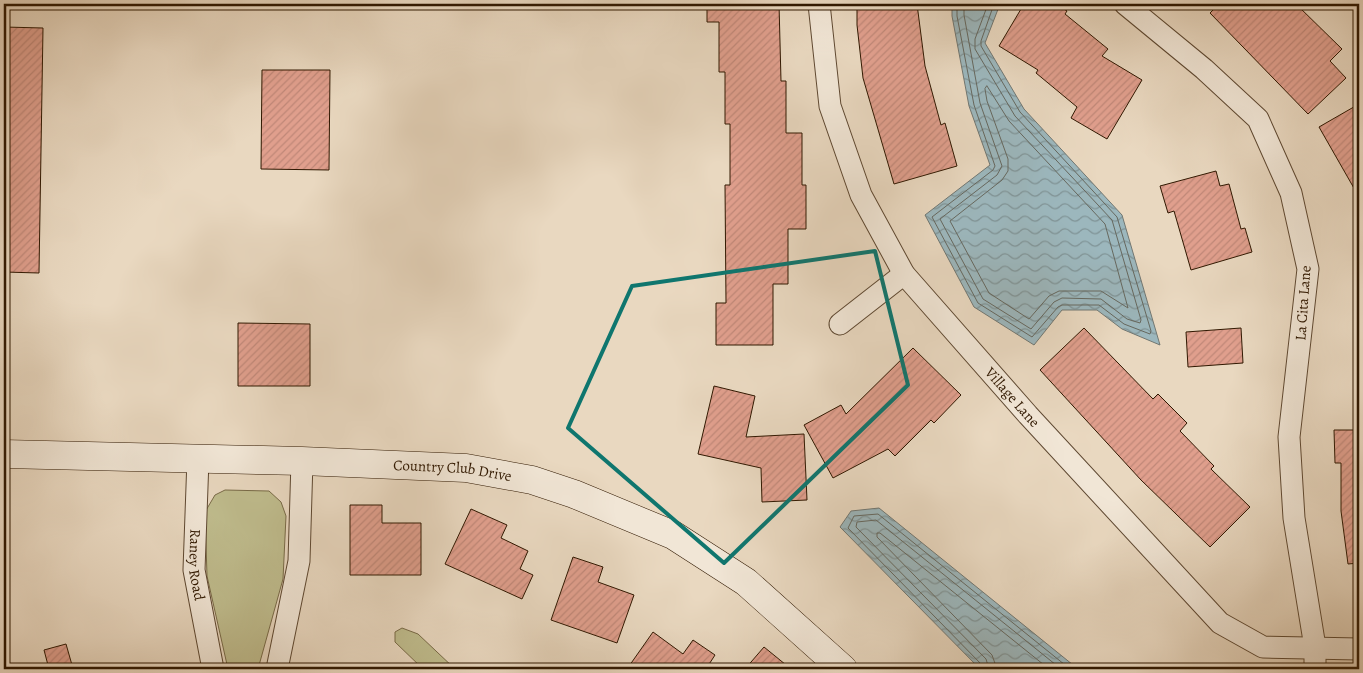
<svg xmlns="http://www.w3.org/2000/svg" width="1363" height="673" font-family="Alegreya,serif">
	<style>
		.green { fill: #bfbc8d; stroke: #786a47 }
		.water { fill: url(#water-waves); stroke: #717772 }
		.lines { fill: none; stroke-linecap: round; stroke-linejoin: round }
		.shore { stroke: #66685f; stroke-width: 1 }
		.building { fill: url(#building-hatch); stroke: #301801 }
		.street-casing { stroke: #5e4831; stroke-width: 23 }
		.secondary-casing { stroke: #301801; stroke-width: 29 }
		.street { stroke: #f1e6d6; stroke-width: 21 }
		.secondary { stroke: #f1e6d6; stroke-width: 28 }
		.marked { fill: none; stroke: #0f766e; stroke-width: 4; stroke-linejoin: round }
		.labels { text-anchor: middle; stroke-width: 4; stroke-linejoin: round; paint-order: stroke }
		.street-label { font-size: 15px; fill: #301801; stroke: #f1e6d6 }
	</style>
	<defs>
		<pattern id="water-waves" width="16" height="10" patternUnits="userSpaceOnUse" patternTransform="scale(1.25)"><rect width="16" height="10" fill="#9cb7bd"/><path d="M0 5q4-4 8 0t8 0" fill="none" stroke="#809497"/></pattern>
		<pattern id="building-hatch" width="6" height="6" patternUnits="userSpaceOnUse" patternTransform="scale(1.25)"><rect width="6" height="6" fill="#e09f8d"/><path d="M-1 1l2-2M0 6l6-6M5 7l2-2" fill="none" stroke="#c08878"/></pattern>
	</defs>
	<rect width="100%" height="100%" fill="#e9d8c0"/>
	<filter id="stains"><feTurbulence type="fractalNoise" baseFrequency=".004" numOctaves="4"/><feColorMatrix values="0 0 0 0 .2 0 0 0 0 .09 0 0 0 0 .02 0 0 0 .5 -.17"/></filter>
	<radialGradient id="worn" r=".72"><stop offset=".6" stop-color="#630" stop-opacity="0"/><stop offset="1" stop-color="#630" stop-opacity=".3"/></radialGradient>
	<path class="green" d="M225,490l44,1 12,11 5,14 -3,63 -25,90h-30l-21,-93 -2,-64 10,-17z
		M402,628l16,6 37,35h-32l-28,-27v-10z"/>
	<path class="water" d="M952,4h48l-15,39 39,66 98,106 38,130 -38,-16 -25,-19h-35l-28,35 -60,-38 -49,-92 65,-50 -21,-59 -17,-90z
		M879,508l199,161h-98l-140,-142 11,-16z"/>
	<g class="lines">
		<path class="shore" d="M957,4v12l17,89 21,61 -2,4 -61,47 46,86 54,34 26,-30 4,-2h37l25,19 26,10 1,-3 -34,-114 -97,-105 -39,-66v-5l13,-37
			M964,4v11l16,88 22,63 -5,9 -57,44 43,80 48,30 23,-27 8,-4 39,1 26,20 13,4 1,-3 -29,-100 -97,-104 -40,-67v-10l13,-35
			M987,86l22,35 96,103 23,84 -27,-17h-42l-10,5 -20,23 -40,-26 -39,-72 52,-41 6,-9v-12l-21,-58 -2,-12z
			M983,669l-2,-5 -133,-136 6,-12 24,-2 192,155
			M989,669l-3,-10 -130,-132 1,-5 19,-2 185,149
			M997,669l-5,-14 -115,-118v-4h3l169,136"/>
	</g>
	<path class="building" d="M707,4h72l2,77h5v52h16v52h4v44h-18v55h-15v61h-57v-42h10l-1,-118h5v-61h-5v-52h-6v-50h-12z
		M857,4h60l8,62 16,59 4,-2 12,43 -63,18 -31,-106 -6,-53z
		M1024,4h32l11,7 -2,3 43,35 -6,7 40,24 -35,59 -36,-21 6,-11 -41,-34 2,-3 -39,-24z
		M1219,4h77l46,45 -12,12 16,17 -38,36 -98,-101z
		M4,27l39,1 -4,245 -35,-1z
		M262,70h68l-1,100 -68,-1z
		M1359,104v93l-40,-70z
		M1216,171l4,15 9,-2 12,45 4,-1 7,24 -61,18 -17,-59 -6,2 -8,-27z
		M238,323l72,1v62h-72z
		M1084,328l69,71 5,-5 29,29 -7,8 34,35 -3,3 39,38 -40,40 -69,-67 -101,-110z
		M1241,328l2,35 -55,4 -2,-35z
		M913,348l48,47 -27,28 -3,-3 -36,36 -7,-7 -55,29 -29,-53 37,-20 5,9z
		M714,386l41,10 -9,41 58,-3 3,66 -45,2 -1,-34 -63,-14z
		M1334,430h25v133l-11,1 -7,-53v-48h-6z
		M350,505h32v18h39v52h-71z
		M471,509l36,16 -6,13 27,13 -8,18 13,6 -11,24 -77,-35z
		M573,557l30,10 -5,15 36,13 -17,48 -66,-23z
		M653,632l30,22 10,-14 22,15 -9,14h-79z
		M66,644l6,21 -1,4h-22l-5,-19z
		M764,647l27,22h-46z"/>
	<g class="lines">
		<g class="street-casing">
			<g id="street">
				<path id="s1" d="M819,4l11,102 31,89 43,79 124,141 192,208 43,24 96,2"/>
				<path d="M1125,4l79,65 54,50 33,74 17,76 -19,168 5,81 21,129v22"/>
				<path d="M840,324l64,-50"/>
				<path id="s2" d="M198,459l-4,111 19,99"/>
				<path d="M277,669l22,-108 3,-100"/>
			</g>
		</g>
		<g class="secondary-casing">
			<g id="secondary">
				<path id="s3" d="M4,454l298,7 164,7 66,12 42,14 99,41 73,47 97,87"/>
			</g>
		</g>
		<use href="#street" class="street"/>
		<use href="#secondary" class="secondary"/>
	</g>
	<path class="marked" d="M875,251l33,134 -184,178 -156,-135 64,-142z"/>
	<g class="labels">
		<g class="street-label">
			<text transform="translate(1303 303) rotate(-86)" y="5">La Cita Lane</text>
			<text dy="5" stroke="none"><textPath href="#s1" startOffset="451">Village Lane</textPath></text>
			<text dy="5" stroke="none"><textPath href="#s3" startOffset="449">Country Club Drive</textPath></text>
			<text dy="5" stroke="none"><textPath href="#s2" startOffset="106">Raney Road</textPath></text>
		</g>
	</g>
	<rect width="1363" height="673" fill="none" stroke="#e9d8c0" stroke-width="20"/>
	<rect x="5" y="5" width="1353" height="663" fill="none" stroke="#301801" stroke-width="2.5"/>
	<rect x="10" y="10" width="1343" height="653" fill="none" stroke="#301801"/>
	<rect width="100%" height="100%" filter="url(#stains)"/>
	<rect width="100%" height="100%" fill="url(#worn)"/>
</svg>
